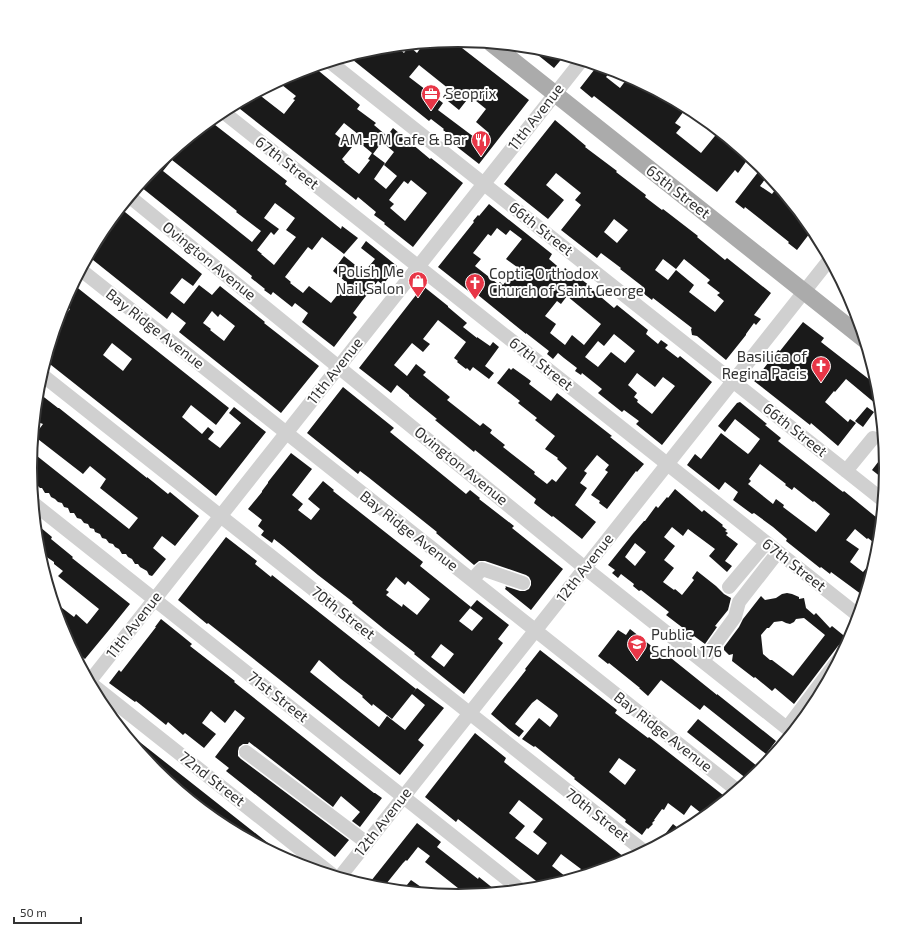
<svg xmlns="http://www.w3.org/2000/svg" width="917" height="937" font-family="'Exo 2',sans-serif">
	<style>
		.building { fill: #1a1a1a; fill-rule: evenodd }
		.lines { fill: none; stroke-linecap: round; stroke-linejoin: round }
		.minor { stroke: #d0d0d0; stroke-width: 14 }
		.major { stroke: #ababab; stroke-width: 17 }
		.labels { text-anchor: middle; stroke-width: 4; stroke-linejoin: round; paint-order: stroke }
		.poi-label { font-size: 15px; fill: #333; stroke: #fff; text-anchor: start }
		.street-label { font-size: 15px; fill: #333; stroke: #fff }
		.rim { fill: none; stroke: #333; stroke-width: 2 }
	</style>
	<rect width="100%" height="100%" fill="#fff"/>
	<path class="building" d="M453,41l76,59 -50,64 -32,-25 3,-4 -7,-5 1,-1 -13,-10 -2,2 -81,-65 26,-7 7,5 6,-7 8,-1 9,7 5,-7 8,7 7,-10zM419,65l30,24 -6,8 16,13 11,-14 16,13 -10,13 13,11 -7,10 -44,-33 5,-7 -34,-26z
		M528,47l14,1 23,7 -11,13z
		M598,65l14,5 -6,7 14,11 9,-12 15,11 1,-2 42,22 -12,16 6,4 -5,6 25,20 18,-22 31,25 -12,17 -3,-3 -18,22 -123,-96 -2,2 -12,-10z
		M312,67h2l46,38 -3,4 19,14 -2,2 13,11 6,-8 37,31 1,-1 32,25 -50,64 -29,-23 1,-1 -11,-8 2,-3 -18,-15 -2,3 -121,-95 22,-12 27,21 11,-14 -2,-1 3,-3 -14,-11 1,-1 -4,-3 16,-8zM344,123l19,15 -3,5 12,10 -4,6 2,1 -11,14 -15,-12h1l-3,-3 10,-12 -17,-13zM382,142l12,10 -10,13 13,11 -11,13 -12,-10 11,-16 -12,-9zM411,180l16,13 -22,28 -15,-13 4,-4 -5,-4 15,-19 4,3z
		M555,120l31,26 -1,1 32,24 -1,1 30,23 -1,2 17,13 1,-1 35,27 -1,1 28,23 2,-2 44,35 -17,22 7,4 -5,6 -2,-2 -8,11v1l-20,25 -29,-24 -5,-1 -1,-6 1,-1 -39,-30 -1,2 -13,-10 3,-4 -22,-17 1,-1 -20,-15 -4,5 -36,-28 20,-25 -6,-5 6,-7 -25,-20 -10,12 18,15 -16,19 -44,-35zM614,219l14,11 -11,13 -13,-11zM663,259l13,10 8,-10 26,21 -3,3 13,10 -3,2 7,6 -9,11 -26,-20 5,-7 -18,-15 -8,10 -13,-10z
		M210,121l77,60 -2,3 56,45 1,-3 16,12 -14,16 -22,-17 -10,13 -4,-3 -23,30 6,5 -1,1 13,10 6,-7 22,17 16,-20 -14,-12 11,-15 15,12 1,-1 5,4 10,-12 -14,-11 5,-7 31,25 -14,19 -5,-4 -16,20 -9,12 4,4 -23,30 -32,-25 6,-9 -13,-10 -3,4 -19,-15 -2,3 -7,-5 1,-1 -14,-11 1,-2 -111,-89 21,-27 25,-21 4,3 13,-17zM172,160l65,51 -1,1 25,19 -9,11 -89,-71zM275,203l20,15 -9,12 10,7 -22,28 -13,-11h1l-5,-4 14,-18 3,3 5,-6 -15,-11z
		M762,167l7,7 -9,12 12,8 6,-8 19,23 -4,5 11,9 1,-2 1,1 1,-1 6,8 -16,21 -9,-7 1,-1 -44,-35 -1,2 -9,-7z
		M489,204l63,50 -3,5 14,12 2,-3 12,9v-1l13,10 -1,1 25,21 3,-3 31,25 -2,4 12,10 3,-4 7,5 -3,3 13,10 2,-2 32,26 -50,63 -26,-21 3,-3 -15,-11 -2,2 -24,-19 4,-4 -20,-16 -1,2 -6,-4 2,-3 -13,-10 -6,-5 -5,6 -6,-5 2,-3 -23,-18v1l-48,-39 -2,2 -38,-30 36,-45 -1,-1 5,-6 1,1zM497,228l9,7 4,-5 12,9 -16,20 11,8 -14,18 -3,-3 -2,2 -23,-18 6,-7 -8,-6 15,-19 3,2zM567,296l34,28 -17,21 -12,-10 -7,10 -15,-12 6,-9 -11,-8 12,-15 4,3zM614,334l21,17 -10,12 -14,-11 -13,15 -13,-10 13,-16 6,5zM637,373l18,14 8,-10 12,9 -23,28 -15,-12 1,-2 -4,-3 3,-4 -9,-8z
		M120,208l82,66 -9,12 -11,-8 -12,15 14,11 15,-19 13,10 8,-9 45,36 -1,1 55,43 -38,47 -102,-81 7,-9 -14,-11 -5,7 -79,-63 8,-14 6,-7 -1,-1 4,-5 -1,-1zM212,311l6,6 2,-3 15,12 -11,15 -14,-11 1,-1 -8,-6z
		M74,285l155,123 -13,17 -25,-20 -9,12 20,17 6,-7 6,5 -6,7 12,9 21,-25 -12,-10 5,-6 32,25 -50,64 -22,-18 -148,-117 12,-41 2,2 10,-13 -7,-5 8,-14zM112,343l20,16 -9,12 -20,-16z
		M423,286l25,20v1l19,16 -4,4 14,11v-1l13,9 3,-4 6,5 -14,19 9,7 -5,6 -16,-12 -3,4 -3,-3 -1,1 -9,-7 1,-1 -4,-3 12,-16 -28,-22 -15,19 7,5 -7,8 -11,-9 -18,22 13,11 9,-12 10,8 -3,3 27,22 -3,3 33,26 3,-3 9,7 -2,3 15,12 -2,2 32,25 -1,2 13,10 5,-5 4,3 11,-14 -10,-9 1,-1 -13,-9 10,-13 -20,-16 2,-2 -19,-15 2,-2 -23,-18 12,-15 2,2 2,-2 14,10 4,3 -2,3 22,17 6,-8 55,43 -2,1 34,27 -7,8 -1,-1 -29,38 -8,-6 1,-2 -9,-6 17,-23 -3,-2 4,-5 -12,-10 -13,16 3,2 -7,10 7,5 -12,17 21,17 -14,17 -29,-23 -1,1 -18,-14 2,-4 -61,-49 -1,2 -39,-32 2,-1 -28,-23v-1l-12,-10 -6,8 -32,-25z
		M803,322l21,16 -3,4 58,45 1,12 -4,5 -30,-25 -11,13 -1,-1 -9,11 23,20 2,-3 6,4 -18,23 -27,-23 -1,2 -56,-44 24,-31 2,1z
		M343,387l51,41 -4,4 76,62 4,-4 10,8 -1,1 35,27 -2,2 51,41 -32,41 -26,-21 1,-2 -1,-1 15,5h5l4,-2 2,-4v-4l-2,-4 -3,-2 -41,-14h-6l-5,4 -38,-32 1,-1 -69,-55 -8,-6 -2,3 -51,-41z
		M40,394l18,14h1l88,70v-1l21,17 2,-2 29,24 -24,30 -13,-10 -9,12 13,11 -13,16 -1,1 -3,-1 -2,-4 -7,-4 -2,-3h-3l-3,-5 -4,-2 -2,-3h-4l-3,-5 -4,-2 -2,-3 -4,-1 -3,-4 -4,-1 -2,-4 -5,-2 -1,-3 -4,-1 -2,-4 -4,-1 -3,-4 -4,-1 -3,-5h-4l-2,-5 -4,-1 -2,-4 -4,-1 -3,-3 -4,-2 -2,-4h-4l-3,-5h-2l-2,-2 -8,-13v-5l2,-16 97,77 9,-11 -38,-30 6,-9 -16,-13 -7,8 -49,-38 9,-12 -8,-3 2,-24z
		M740,402l27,22 -2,1 16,13 -3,3 61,48 4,3 1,-1 38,31 -2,18 -4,-3 -3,5 -5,-4 -1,1 -12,-10 -9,11 13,9 -9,13 13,10 5,-6 5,4 -8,27 -34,-25 -1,2 -9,-7 -1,1 -34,-27 1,-2 -14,-12 -19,-14 -2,1 -19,-14 5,-8 -13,-10 -6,8 -32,-25 8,-11 6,5 20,-26 27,21 2,-2 10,-13 -25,-20 -10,13 -7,-6 19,-23zM760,464l26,20 -1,1 7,5 2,-3 19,15 1,-1 16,13 -14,18 -33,-25 1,-2 -8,-6 -3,5 -25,-20 3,-3 -2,-2z
		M867,407l7,5 -11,15 -8,-6z
		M291,453l21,16 -20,26 11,9 -5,6 13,10 9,-11 -12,-10 15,-18 11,9 -1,1 90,71 -3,4 51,41 -12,14 13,10 11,-13 -13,-10 7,-8 32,25 -11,14 5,4 -39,51 -50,-40 1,-1 -31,-24 -32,-26 1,-1 -35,-27 -35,-29 -9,-7 -2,4 -11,-8 3,-4 -6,-5 4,-6 -14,-11 14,-17v-1l6,-8v-1zM396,577l9,8 3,-4 22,18 -13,16 -14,-11 -1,3 -16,-12 3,-3 -3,-2zM441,644l13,10 -10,13 -13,-10z
		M885,453l2,16 -1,12 -14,-11z
		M675,489l27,23 2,-2 19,15 -1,1 5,4 -2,1 3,2 -2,2 12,9 -13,17 7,5 -5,6 -18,-16 6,-7 -27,-20 -5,7 -11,-9 -8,10 11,9 -11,14 10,8 -11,14 11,8 1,-1 7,6 12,-15 -2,-2 5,-7 19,15 8,8 7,4 -3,12 -13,16 2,1 -12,17 -11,-8 -2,2 -11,-8 2,-2 -17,-13 3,-3 -28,-22 -2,1 -6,-5 1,-2 -13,-10 -3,4 -6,-5 3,-3 -7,-5 24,-30 12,-14h1l11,-15 2,2 9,-11 1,1zM635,543l11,9 -11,14 -10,-9z
		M40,527l12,10 -1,2 22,18 -1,1 58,46 -21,26 -24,29 -14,-11 -8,-16 -10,-31 21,16 2,-3 11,10 12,-15 -41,-33 5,-5 -9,-7v-2l-16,-11 -2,-19z
		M226,537l31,24 -2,3 16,13 1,-2 144,114 -24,30 -19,-15 -1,2 -10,-9 1,-1 -22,-17 -22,-19 -9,12 69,55 8,-11 18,14 20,-25 -13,-11 5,-6 27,20 -26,32 6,5 -24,30 -164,-130 -28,-22 -1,1 -29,-24z
		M787,593l5,1 7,3v2l5,-1 2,10 8,7 2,-2 14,15 2,-2 16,13 -3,4h-4l-3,3 -44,58 -19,-16 -3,3 -17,-14 -1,1 -22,-17 1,-7 -4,1 -5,-5v-3l15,-20 4,-8 18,-23 4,4 11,-2 6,-4zM804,618l21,17 -32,41 -21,-16h-2l-7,-6 -2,-19 6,-7h2l5,-6 8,-1 4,2 4,1 4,-2 2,-3z
		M161,619l20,16 11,9 -2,2 45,35 -1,1 108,86 32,25h1l7,5 -22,29 -8,-6 8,-9 -19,-16 -8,11 -84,-65 -1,2h-5l-4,3 -1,4v5l3,3 108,81 -14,17 -109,-86 3,-3 -14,-11 30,-39 -10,-8 -10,13 -14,-12 -9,12 14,11 -12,14 -19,-15 -2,2 -15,-13 -2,3 -30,-24 -1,1 -26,-19 10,-13 2,2 35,-45h-1z
		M630,629l34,27 2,-2 51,41v-1l59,47 -10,13 -62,-49 -4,5 -39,-30 -13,16 -9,-8h1l-31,-25 -1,1 -10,-8 20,-26 8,5z
		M540,650l77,60 -2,3 33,25 1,-1 79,62 -22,18 -15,-12 -7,10 -16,-12 -4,7 -2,-1 -8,11h1l-3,3 1,1 -5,5 -1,-1 -5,7 -17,-13 1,-2 -52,-41 1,-1 -40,-32 -1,1 -12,-8 17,-21 11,9 8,-11 -1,-2 -20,-15 -5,4 -17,21 9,7 -5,6 -8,-6 -20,-17 35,-44 -1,-1zM619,758l17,12 -11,15 -16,-13z
		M698,719l59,47 -10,13 -60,-47z
		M127,732l151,119 -2,3 -56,-29 -65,-54 -30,-37z
		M475,733l31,25 -2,4 125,99 -7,3 -16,5 -5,-4 -7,8 -21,6 8,-10 -20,-15 -9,12 18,14 -25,8 -87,-69 -2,3 -31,-25zM519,800l24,19 -10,13 14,11 -9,12 -23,-17 10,-12 -16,-13z
		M417,823l24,19 -4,5 41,32 1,-2 20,16 -31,3 -43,-34 5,-6 -12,-9 -11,14 -1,-1 -3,3 -21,26h-7l-8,-3z
		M673,824l10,8 -28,15z
		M411,880l10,7 9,7 -28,-3z"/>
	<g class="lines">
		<path class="minor" d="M330,62l554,439
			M222,111l637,505
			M130,197l455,371 208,165
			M81,270l657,521
			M41,374l604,478
			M846,471l27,-33
			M33,503l489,388
			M472,580l10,-11 41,14
			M729,587l37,-44
			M703,661l32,-44 4,-15 39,-50
			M89,682l493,-622
			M89,682l245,194
			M787,728l58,-77
			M246,752l121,91
			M339,878l491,-619"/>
		<path class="major" d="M491,43l374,297"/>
	</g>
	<defs>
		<g id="office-pin" transform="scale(1)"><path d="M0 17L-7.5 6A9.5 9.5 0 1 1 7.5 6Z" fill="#e83647" stroke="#fff"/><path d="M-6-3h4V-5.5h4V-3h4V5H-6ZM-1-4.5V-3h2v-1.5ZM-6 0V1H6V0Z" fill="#fff"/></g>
		<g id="restaurant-pin" transform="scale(1)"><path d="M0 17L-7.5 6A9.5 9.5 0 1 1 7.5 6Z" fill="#e83647" stroke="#fff"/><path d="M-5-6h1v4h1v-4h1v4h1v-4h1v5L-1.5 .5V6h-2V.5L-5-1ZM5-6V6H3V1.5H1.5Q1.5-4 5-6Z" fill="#fff"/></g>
		<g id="shop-pin" transform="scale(1)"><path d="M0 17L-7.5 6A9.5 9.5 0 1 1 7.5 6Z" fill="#e83647" stroke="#fff"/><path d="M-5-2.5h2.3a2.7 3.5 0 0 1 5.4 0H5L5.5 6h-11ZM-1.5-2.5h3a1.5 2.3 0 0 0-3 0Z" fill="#fff"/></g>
		<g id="church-pin" transform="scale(1)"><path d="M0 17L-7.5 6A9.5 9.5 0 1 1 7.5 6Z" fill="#e83647" stroke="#fff"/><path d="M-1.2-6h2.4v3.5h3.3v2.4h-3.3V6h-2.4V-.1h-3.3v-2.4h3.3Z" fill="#fff"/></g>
		<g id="school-pin" transform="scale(1)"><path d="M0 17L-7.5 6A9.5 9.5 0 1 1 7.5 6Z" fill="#e83647" stroke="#fff"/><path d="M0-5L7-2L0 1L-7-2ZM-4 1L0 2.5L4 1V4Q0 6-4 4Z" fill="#fff"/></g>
	</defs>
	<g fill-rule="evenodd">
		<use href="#office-pin" x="431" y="94"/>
		<use href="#restaurant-pin" x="481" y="140"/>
		<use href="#shop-pin" x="418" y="281"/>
		<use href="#church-pin" x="475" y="283"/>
		<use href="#church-pin" x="821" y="366"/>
		<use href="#school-pin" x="637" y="644"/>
	</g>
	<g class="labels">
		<g class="poi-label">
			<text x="445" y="99">Seoprix</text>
			<text x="467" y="145" text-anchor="end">AM-PM Cafe &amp; Bar</text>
			<text x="404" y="277" text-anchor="end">Polish Me<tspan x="404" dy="17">Nail Salon</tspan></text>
			<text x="489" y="279">Coptic Orthodox<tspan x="489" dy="17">Church of Saint George</tspan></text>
			<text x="807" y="362" text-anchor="end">Basilica of<tspan x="807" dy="17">Regina Pacis</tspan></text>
			<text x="651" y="640">Public<tspan x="651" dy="17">School 176</tspan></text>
		</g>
		<g class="street-label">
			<text transform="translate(536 117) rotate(-52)" y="5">11th Avenue</text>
			<text transform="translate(287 163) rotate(38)" y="5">67th Street</text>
			<text transform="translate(678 192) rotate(38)" y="5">65th Street</text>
			<text transform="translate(541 229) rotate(38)" y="5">66th Street</text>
			<text transform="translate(209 261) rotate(39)" y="5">Ovington Avenue</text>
			<text transform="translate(155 329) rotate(38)" y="5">Bay Ridge Avenue</text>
			<text transform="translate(541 364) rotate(38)" y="5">67th Street</text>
			<text transform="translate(335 371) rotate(-52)" y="5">11th Avenue</text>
			<text transform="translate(795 430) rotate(38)" y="5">66th Street</text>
			<text transform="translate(461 466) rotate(39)" y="5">Ovington Avenue</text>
			<text transform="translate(409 531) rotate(38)" y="5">Bay Ridge Avenue</text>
			<text transform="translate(794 565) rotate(38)" y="5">67th Street</text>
			<text transform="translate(585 568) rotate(-52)" y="5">12th Avenue</text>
			<text transform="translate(343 613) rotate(38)" y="5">70th Street</text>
			<text transform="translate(134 625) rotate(-52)" y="5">11th Avenue</text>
			<text transform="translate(278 697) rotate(38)" y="5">71st Street</text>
			<text transform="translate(663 732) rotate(38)" y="5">Bay Ridge Avenue</text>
			<text transform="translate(212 779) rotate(38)" y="5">72nd Street</text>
			<text transform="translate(597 815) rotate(38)" y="5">70th Street</text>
			<text transform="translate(383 822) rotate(-52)" y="5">12th Avenue</text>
		</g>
	</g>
	<path d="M0 0H917V937H0ZM37 468a421 421 0 1 1 842 0a421 421 0 1 1-842 0Z" fill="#fff" fill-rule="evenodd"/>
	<path class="rim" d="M37 468a421 421 0 1 1 842 0a421 421 0 1 1-842 0Z"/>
	<path d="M14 917v6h67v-6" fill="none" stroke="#333333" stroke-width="2"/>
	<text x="20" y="917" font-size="12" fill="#333333" stroke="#ffffff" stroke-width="3" paint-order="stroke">50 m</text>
</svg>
